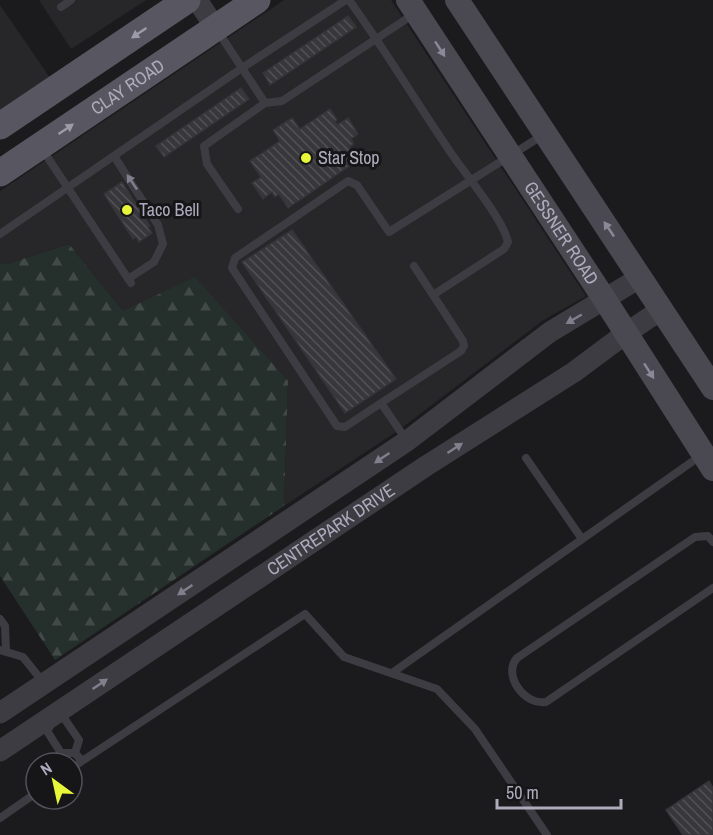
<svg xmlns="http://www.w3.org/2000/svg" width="713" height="835" font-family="'Archivo Narrow',sans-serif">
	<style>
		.built { fill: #272629 }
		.forest { fill: url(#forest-firs) }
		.building { fill: url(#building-back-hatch); stroke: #353438; stroke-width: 1.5 }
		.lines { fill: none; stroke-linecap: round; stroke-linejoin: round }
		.service { stroke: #3e3c43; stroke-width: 8 }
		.tertiary { stroke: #3e3c43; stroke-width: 21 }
		.secondary { stroke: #4a4851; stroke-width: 24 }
		.primary { stroke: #585660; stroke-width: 27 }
		.oneway { fill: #9d9baa }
		.oneway2 { fill: #8b8997 }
		.oneway3 { fill: #817f8c }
		.poi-dot { fill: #e7f638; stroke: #161517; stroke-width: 2 }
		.labels { text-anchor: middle; stroke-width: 6; stroke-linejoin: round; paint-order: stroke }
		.street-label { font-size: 18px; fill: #aeacbc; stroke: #161517 }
		.poi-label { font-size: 18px; fill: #aeacbc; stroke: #161517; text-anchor: start }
	</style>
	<defs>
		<pattern id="forest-firs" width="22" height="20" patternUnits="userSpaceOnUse" patternTransform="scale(1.5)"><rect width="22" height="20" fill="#252f2b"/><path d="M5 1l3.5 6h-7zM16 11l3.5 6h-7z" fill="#424a48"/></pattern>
		<pattern id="building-back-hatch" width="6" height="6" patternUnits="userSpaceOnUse" patternTransform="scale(1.5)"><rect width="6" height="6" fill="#38373b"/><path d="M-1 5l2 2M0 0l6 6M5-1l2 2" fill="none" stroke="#525155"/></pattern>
	</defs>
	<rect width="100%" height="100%" fill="#1b1a1c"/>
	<path class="built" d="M39,0h107l-75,49z
		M284,0h107l195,296 -44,25 -143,109 -115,76 4,-125 -165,-70 -54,-67 -62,20 -7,-1v-72z
		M0,5l57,83 -57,38z"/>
	<path class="forest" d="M69,244l54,67 72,-34 93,104 -4,125 -229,154 -55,-84v-313l7,1z"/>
	<path class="building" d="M348,16l8,11 -86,58 -7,-12z
		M241,88l8,11 -85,58 -8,-11z
		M330,109l7,11 -2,2 2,3 11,-7 10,16 -7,5 3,5 -5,3 9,13 -70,48 -9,-14 -4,3 -3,-5 -9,7 -11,-16 9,-6 -11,-16 30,-20 -7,-11 19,-12 8,11z
		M122,182l28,44 -2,1 4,6 -13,9 -3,-5 -3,2 -29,-45z
		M292,230l104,149 -51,34 -103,-151z
		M709,781l4,7v47h-30l-17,-25z"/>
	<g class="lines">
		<path class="service" d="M349,0c36,50 68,103 102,153 15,22 52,66 57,89l-4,7 -71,46 30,46 1,5 -3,5 -80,52
			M61,7l10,-7
			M217,30l48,73 17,-2 132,-87
			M42,149l89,134
			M114,156l44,69 5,19 -9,18 -26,17
			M238,209l-31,-45 -3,-18 61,-43
			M0,234l242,-166 104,-68
			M414,266l19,29
			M407,441l-26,-38 -36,24 -8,-1 -105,-158 3,-10 113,-77 9,4 32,47 154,-97
			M526,458l56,81
			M713,542l-5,-6 -13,1 -178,121c-15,17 8,48 29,44l167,-114
			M0,619l5,7 1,25
			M0,650l23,7 20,25
			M392,673l311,-219
			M64,718l15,22 -4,13h-14l-14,-22 7,-11z
			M75,753l7,8 223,-147 39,43 93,32 38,40 72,106
			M72,768l10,-7
			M0,818l36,-25"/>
		<g class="tertiary">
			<path d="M197,0l18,27"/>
			<path d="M0,713l407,-272 143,-109 91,-55"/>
			<path id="s1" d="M0,751l426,-285 148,-94 51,-38 37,-25"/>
		</g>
		<g class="secondary">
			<path id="s2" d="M408,0l197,300 108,169"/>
			<path d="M457,0l256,388"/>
		</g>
		<g class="primary">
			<path d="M0,126l187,-126"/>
			<path id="s3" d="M0,173l257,-173"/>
		</g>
	</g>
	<defs><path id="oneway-solid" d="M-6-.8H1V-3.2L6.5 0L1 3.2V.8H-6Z" transform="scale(1.5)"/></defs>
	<g class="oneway">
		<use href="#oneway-solid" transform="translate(139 33) rotate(146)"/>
		<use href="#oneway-solid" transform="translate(66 129) rotate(-34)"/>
	</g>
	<g class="oneway2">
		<use href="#oneway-solid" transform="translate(440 49) rotate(57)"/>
		<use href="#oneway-solid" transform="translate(609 229) rotate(-124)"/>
		<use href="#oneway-solid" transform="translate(649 371) rotate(57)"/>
	</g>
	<g class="oneway3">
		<use href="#oneway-solid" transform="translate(132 182) rotate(-124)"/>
		<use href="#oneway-solid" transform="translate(574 319) rotate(150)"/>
		<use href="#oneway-solid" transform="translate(455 448) rotate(-33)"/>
		<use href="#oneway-solid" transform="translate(382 458) rotate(146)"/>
		<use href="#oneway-solid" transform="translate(185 590) rotate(146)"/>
		<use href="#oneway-solid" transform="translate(100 684) rotate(-34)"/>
	</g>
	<g class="poi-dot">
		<circle cx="306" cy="158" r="6"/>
		<circle cx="127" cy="210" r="6"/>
	</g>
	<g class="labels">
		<g class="street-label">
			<text dy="6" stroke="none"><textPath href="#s3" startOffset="154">CLAY ROAD</textPath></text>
			<text dy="6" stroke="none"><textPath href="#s2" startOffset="279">GESSNER ROAD</textPath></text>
			<text dy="6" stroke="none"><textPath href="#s1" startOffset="398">CENTREPARK DRIVE</textPath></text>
		</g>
		<g class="poi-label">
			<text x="318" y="164">Star Stop</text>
			<text x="139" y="216">Taco Bell</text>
		</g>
	</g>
	<g transform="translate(54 781) rotate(327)"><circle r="28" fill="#161517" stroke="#535159" stroke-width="1.5"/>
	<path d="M0-4.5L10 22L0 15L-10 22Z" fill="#e7f638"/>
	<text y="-9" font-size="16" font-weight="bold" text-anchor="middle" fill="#aeacbc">N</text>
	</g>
	<path d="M497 799v9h124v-9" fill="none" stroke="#aeacbc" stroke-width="3"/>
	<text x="506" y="799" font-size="18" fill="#aeacbc" stroke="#161517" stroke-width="4.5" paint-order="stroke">50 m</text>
</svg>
